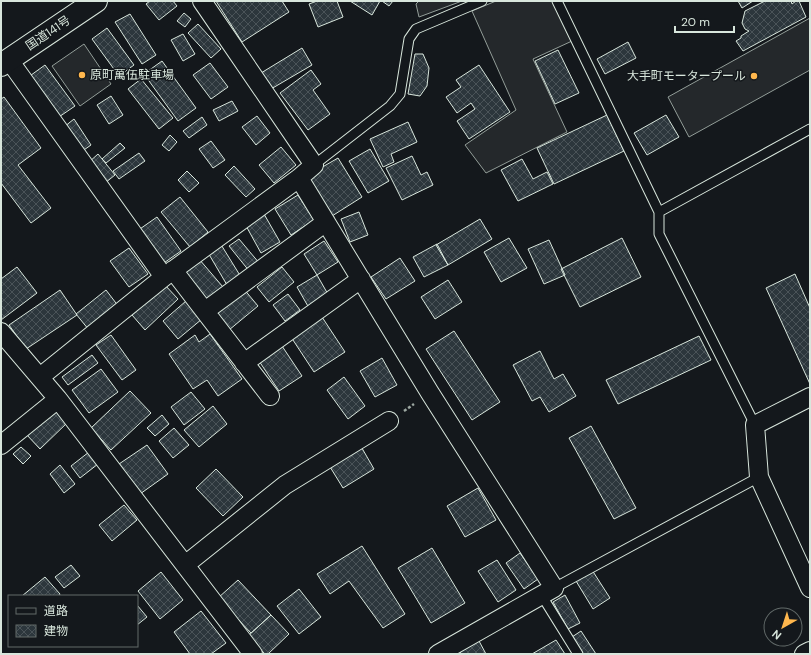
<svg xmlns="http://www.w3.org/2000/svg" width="811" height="655" font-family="'DM Sans','Noto Sans JP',sans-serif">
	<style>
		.parking { fill: #24282b; stroke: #939e99 }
		.building { fill: url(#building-cross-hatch); stroke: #d8e6dc }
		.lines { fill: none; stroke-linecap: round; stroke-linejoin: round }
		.service-casing { stroke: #d8e6dc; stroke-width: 11 }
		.minor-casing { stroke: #d8e6dc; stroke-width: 20 }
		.trunk-casing { stroke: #d8e6dc; stroke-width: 24 }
		.path { stroke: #9da8a2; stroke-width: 2.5; stroke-dasharray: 3 2; stroke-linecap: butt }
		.service { stroke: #14181c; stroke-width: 9 }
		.minor { stroke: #14181c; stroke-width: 18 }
		.trunk { stroke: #14181c; stroke-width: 22 }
		.poi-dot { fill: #ffb74d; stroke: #14181c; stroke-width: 1.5 }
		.labels { text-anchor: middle; stroke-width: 3; stroke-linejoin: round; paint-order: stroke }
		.street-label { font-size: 12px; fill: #d8e6dc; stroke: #14181c }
		.poi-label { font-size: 12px; fill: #d8e6dc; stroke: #14181c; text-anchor: start }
	</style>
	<defs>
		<pattern id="building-cross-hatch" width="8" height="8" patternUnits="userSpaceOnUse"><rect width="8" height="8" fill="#2c363c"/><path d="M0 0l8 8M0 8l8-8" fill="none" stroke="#4a5358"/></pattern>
	</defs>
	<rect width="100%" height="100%" fill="#14181c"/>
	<path class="parking" d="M419,1h43l-43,16 -3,-13z
		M496,1h56l20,40 -39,18 34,73 -81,41 -21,-28 51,-35 -44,-99z
		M810,18v52l-121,67 -21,-40z
		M84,44l27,40 -31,22 -28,-40z"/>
	<path class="building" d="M150,1h23l4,5 -18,14 -13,-16z
		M216,1h66l7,11 -47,30z
		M317,1h20l6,16 -25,10 -9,-23z
		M350,1h30l-8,14z
		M382,1h11l-4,5z
		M738,1h15l-11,7z
		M765,1h26l1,3 4,-3h3l7,16 -63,34 -7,-10 5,-3v-2l8,-5 -4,-2 -3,-6 3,-12z
		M184,13l7,6 -6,8 -8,-6z
		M130,14l26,41 -14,9 -27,-42z
		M198,24l23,25 -10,9 -23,-25z
		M107,28l27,37 -15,11 -27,-37z
		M183,34l12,20 -12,7 -12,-21z
		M628,42l8,16 -31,16 -8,-15z
		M302,48l10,17 -41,24 -10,-16z
		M558,50l21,43 -24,11 -20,-43z
		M415,54h8l6,14 -2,18 -7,10 -12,-2z
		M162,61l34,47 -18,13 -34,-47z
		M210,63l18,24 -17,12 -18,-24z
		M45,65l30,41 -19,13 -29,-41z
		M479,65l31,47 -41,27 -12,-18 18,-12 -4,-6 -14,10 -11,-16 15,-10 -5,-7z
		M311,70l10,14 -8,6 17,24 -22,16 -28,-37z
		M141,79l32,39 -14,11 -31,-40z
		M111,96l12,19 -14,9 -12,-19z
		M4,97l37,51 -23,17 33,43 -20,15 -30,-40v-84z
		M232,101l6,10 -19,10 -6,-11z
		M607,115l17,36 -70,33 -17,-36z
		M666,115l13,22 -32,18 -13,-22z
		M257,116l13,17 -14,12 -14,-18z
		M202,117l5,8 -18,13 -6,-7z
		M74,119l17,26 -10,7 -17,-25z
		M408,122l9,20 -26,12 3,8 -11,5 -13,-28z
		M170,135l7,7 -8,9 -7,-6z
		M211,141l14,19 -12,8 -14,-19z
		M120,143l5,5 -19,15 -4,-4z
		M281,147l15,18 -22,18 -15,-18z
		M370,149l19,32 -21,12 -19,-32z
		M139,153l6,8 -26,18 -6,-8z
		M98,154l17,21 -10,8 -17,-20z
		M412,156l9,19 6,-3 6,13 -31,15 -16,-32z
		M338,158l24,39 -30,19 -25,-40z
		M522,159l11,20 14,-7 6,12 -35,17 -17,-31z
		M234,166l21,23 -9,8 -21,-22z
		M187,171l12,12 -10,9 -11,-12z
		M298,195l16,25 -23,15 -16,-26z
		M180,197l28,35 -18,15 -29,-35z
		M359,212l9,23 -18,7 -9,-23z
		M264,214l16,28 -19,11 -16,-29z
		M157,217l24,34 -20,14 -24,-34z
		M480,219l12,20 -44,26 -12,-20z
		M509,238l18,30 -26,14 -17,-30z
		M622,238l19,39 -61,30 -19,-38z
		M239,239l21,25 -10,8 -21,-26z
		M549,240l16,35 -21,9 -16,-35z
		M324,241l14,21 -21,13 -13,-21z
		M220,243l21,34 -14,8 -20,-34z
		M437,244l11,21 -24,12 -11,-20z
		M129,248l19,26 -19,13 -19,-26z
		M400,258l15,23 -29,18 -15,-22z
		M199,259l24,28 -18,16 -24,-28z
		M17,267l20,26 -36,27v-41z
		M282,267l12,15 -25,20 -12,-15z
		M795,274l15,34v76l-44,-96z
		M317,275l12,21 -20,12 -12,-21z
		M448,280l14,22 -27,17 -14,-22z
		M164,284l14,15 -33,31 -13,-15z
		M243,288l15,18 -29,24 -15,-18z
		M60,290l17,25 -51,34 -17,-24z
		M106,290l13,17 -30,23 -13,-16z
		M288,294l12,16 -15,11 -12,-16z
		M186,301l16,18 -24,20 -15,-18z
		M322,317l23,35 -31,20 -23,-35z
		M454,331l46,71 -28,18 -46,-71z
		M210,334l32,45 -24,17 -11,-16 -14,9 -24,-35 26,-19 4,7z
		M111,335l25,35 -14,10 -26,-35z
		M699,336l12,24 -93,44 -12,-24z
		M280,343l22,33 -23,15 -22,-33z
		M540,351l14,28 9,-5 13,22 -27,16 -9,-15 -8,4 -19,-36z
		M92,355l6,8 -30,22 -6,-8z
		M382,358l15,27 -22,12 -15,-26z
		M101,369l17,23 -29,21 -17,-23z
		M344,377l21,29 -17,13 -21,-29z
		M130,391l21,22 -40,37 -20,-22z
		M191,392l14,17 -21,16 -13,-18z
		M213,406l14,18 -28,23 -15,-17z
		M54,408l14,14 -28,27 -14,-15z
		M162,415l7,9 -14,12 -8,-8z
		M591,426l45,82 -22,11 -45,-81z
		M174,428l15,17 -16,13 -14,-17z
		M359,443l15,26 -31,19 -16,-26z
		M147,445l21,29 -28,20 -21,-30z
		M21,447l10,9 -8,8 -10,-10z
		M89,452l9,12 -18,14 -9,-12z
		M60,465l15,19 -11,9 -14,-19z
		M216,469l27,28 -20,19 -27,-28z
		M478,488l18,32 -31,17 -18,-31z
		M124,505l13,15 -25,21 -13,-16z
		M362,546l43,68 -22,14 -34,-47 -19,13 -13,-20z
		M432,548l33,55 -34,20 -33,-55z
		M520,553l18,26 -14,10 -18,-26z
		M497,560l19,30 -18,12 -20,-31z
		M71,565l9,11 -16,12 -9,-11z
		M592,570l18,28 -17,11 -17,-28z
		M161,572l22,28 -23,19 -22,-28z
		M45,577l15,17 -1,2h-37z
		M238,580l33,35 -20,18 -33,-35z
		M299,589l22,28 -22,17 -22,-28z
		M565,595l15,28 -12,6 -15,-27z
		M137,605l10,12 -10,8z
		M201,611l25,32 -15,11h-21l-16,-22z
		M271,615l18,19 -21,20h-3l-17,-18z
		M581,631l15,23h-13l-11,-17z
		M556,640l9,14h-33z
		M479,641l7,13h-25l-1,-2z"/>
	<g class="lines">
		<g class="service-casing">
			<path id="service" d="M557,1l102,211v22l96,191
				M314,165l76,-59 10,-12 9,-55 7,-10 66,-28
				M659,212l151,-83
				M554,588l205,-111
				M542,596l36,58"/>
		</g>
		<g class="minor-casing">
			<path id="minor" d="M9,60l155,217
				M299,178l131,215 124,195 -116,66
				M173,270l97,126
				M205,311l121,-89
				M1,332l57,67 195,255
				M244,363l117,-84
				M40,377l124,-100 135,-99 15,-13 -112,-164
				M810,397l-55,28 4,52 51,111
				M1,445l57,-46
				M185,565l100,-80 104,-64
				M804,654l6,-3"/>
		</g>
		<g class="trunk-casing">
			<path id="trunk" d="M1,65l95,-64"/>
		</g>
		<path class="path" d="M404,411l10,-7"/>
		<use href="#service" class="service"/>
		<use href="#minor" class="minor"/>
		<use href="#trunk" class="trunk"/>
	</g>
	<g class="poi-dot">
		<circle cx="82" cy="75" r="4"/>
		<circle cx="754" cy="76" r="4"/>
	</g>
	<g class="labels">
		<g class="street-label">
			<text transform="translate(48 33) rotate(-34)" y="4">国道141号</text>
		</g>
		<g class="poi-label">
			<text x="90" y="79">原町萬伍駐車場</text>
			<text x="746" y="80" text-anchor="end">大手町モータープール</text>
		</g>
	</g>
	<rect width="811" height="655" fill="none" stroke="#d8e6dc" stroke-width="4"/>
	<rect x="8" y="595" width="130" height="52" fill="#14181c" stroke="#626a69"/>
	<rect x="16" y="608" width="20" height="6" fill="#14181c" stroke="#626a69"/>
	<text x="44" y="615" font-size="12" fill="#d8e6dc">道路</text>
	<rect x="16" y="625" width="20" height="12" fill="url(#building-cross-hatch)" stroke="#626a69"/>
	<text x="44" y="635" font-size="12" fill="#d8e6dc">建物</text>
	<g transform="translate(783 627) rotate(219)"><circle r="19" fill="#14181c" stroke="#626a69"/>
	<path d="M0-3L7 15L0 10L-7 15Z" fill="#ffb74d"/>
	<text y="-6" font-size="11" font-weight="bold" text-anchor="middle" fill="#d8e6dc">N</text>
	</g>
	<path d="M675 26v6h59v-6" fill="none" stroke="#d8e6dc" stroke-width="2"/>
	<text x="681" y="26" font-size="12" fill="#d8e6dc" stroke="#14181c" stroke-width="3" paint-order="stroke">20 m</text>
</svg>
